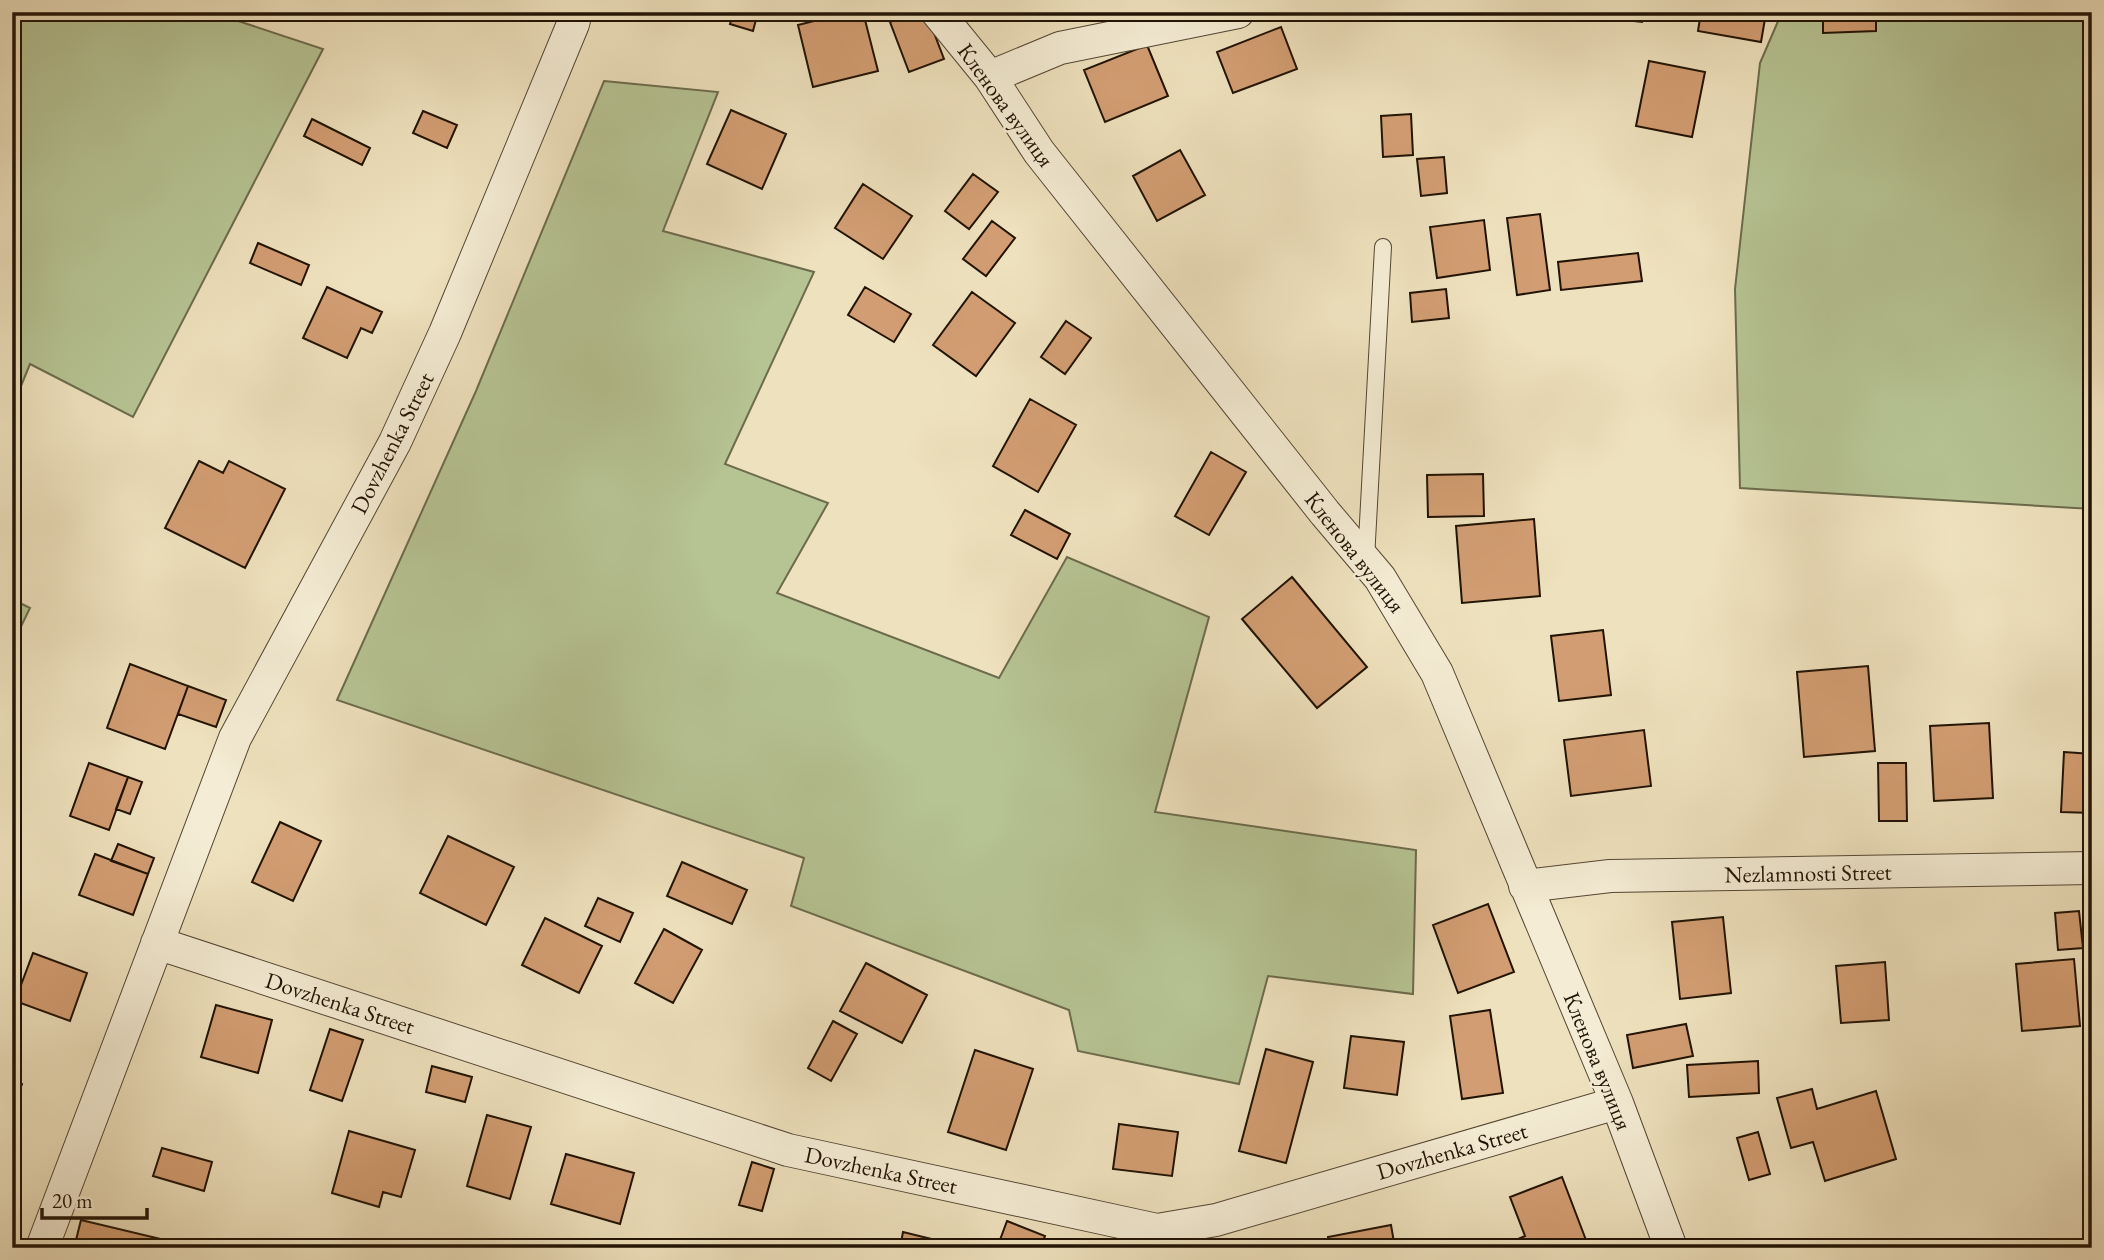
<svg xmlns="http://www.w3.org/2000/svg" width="2104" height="1260" font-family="'EB Garamond',serif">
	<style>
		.green { fill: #b6c393; stroke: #6c6b4c; stroke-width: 2 }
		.building { fill: #d29d72; stroke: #211305; stroke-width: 2 }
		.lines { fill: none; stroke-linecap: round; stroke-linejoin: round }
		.service-casing { stroke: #544633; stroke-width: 18 }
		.minor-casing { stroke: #544633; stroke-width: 34 }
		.service { stroke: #f4ecd4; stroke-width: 16 }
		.minor { stroke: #f4ecd4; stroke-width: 32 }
		.labels { text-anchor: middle; stroke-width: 5; stroke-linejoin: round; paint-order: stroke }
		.street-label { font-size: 23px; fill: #211305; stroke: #f4ecd4 }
	</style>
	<rect width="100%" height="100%" fill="#eee1bd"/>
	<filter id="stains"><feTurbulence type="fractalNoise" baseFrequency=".00286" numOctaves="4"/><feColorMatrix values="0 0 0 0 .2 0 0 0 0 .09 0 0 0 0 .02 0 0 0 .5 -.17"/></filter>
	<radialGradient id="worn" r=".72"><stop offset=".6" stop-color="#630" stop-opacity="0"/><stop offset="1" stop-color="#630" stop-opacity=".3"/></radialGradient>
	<path class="green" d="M12,12h199l112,37 -190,368 -103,-53 -18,44z
		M1782,12h310v497l-352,-21 -5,-199 25,-226z
		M604,81l114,11 -55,139 151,41 -89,192 103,39 -51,90 222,85 68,-121 142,60 -54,195 261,38 -3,144 -145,-18 -29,108 -161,-33 -9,-41 -278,-104 13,-48 -467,-158 139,-309z
		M12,599l18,9 -18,37z"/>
	<path class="building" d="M734,12h24l-5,19 -23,-7z
		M850,12h13l15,59 -65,16 -15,-62z
		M916,12h10l18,47 -35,13 -19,-50z
		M1589,12h54l-1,10 -53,-6z
		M1701,12l65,1 -5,29 -63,-11z
		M1823,12h53v19l-53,2z
		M1281,27l16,42 -64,24 -16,-41z
		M1147,45l21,51 -63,26 -21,-52z
		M1649,61l56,11 -13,65 -56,-11z
		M731,110l55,24 -24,55 -55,-25z
		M423,111l34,14 -10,23 -34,-15z
		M1411,114l2,41 -30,2 -2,-41z
		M312,119l58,29 -8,17 -58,-29z
		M1180,150l25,45 -48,26 -24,-45z
		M1444,157l3,36 -26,3 -4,-37z
		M973,174l25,18 -29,37 -24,-18z
		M863,184l49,32 -29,43 -48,-31z
		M1540,214l10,76 -33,5 -10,-77z
		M1484,220l6,50 -53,8 -7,-51z
		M992,221l23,17 -29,38 -23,-17z
		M258,243l51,22 -8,20 -51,-22z
		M1638,253l4,28 -81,9 -3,-28z
		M327,287l55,25 -10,21 -11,-5 -14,30 -44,-20z
		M865,287l46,27 -17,28 -46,-27z
		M1446,289l3,29 -37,4 -2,-29z
		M972,292l43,31 -39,53 -43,-31z
		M1066,321l25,17 -26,36 -24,-17z
		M1030,399l46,26 -38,67 -45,-26z
		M1211,452l35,20 -37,63 -34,-19z
		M199,461l24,12 6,-12 56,28 -40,79 -80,-40z
		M1483,474l1,42 -56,1 -1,-42z
		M1025,510l45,24 -13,25 -46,-24z
		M1534,519l6,77 -78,7 -6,-77z
		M1292,577l75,90 -50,41 -75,-89z
		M1603,630l8,65 -52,6 -8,-65z
		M130,664l58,22 -23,63 -58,-21z
		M1868,666l7,85 -71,6 -7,-85z
		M188,686l38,14 -10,27 -38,-13z
		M1989,723l4,75 -59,3 -4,-75z
		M1644,730l7,56 -80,10 -7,-56z
		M2064,752l28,2v59l-31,-1z
		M89,763l39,14 -19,53 -39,-14z
		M1878,763h28l1,58h-28z
		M128,777l14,5 -12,32 -14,-5z
		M280,822l41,19 -28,60 -41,-19z
		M448,836l66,31 -28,58 -66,-32z
		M118,844l36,14 -6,16 -37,-13z
		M95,854l53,20 -15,41 -54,-20z
		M682,862l65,28 -15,34 -65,-28z
		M598,898l35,15 -13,29 -35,-16z
		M1488,904l26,68 -56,21 -25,-68z
		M2079,911l4,37 -25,2 -3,-37z
		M1723,917l8,76 -51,6 -8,-77z
		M545,918l57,28 -23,47 -57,-28z
		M664,929l38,21 -29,53 -38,-20z
		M33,953l54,20 -17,48 -55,-20z
		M2074,959l6,67 -58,5 -6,-67z
		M1885,962l4,58 -48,3 -5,-57z
		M866,963l61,32 -25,48 -62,-32z
		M216,1005l56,15 -14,53 -57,-16z
		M1490,1010l13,83 -41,6 -12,-83z
		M833,1021l24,13 -26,47 -23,-13z
		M1686,1024l7,32 -60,12 -6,-33z
		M330,1029l33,11 -21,61 -32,-11z
		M1351,1036l53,6 -7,53 -53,-7z
		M1266,1049l47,13 -27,101 -47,-12z
		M975,1050l58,19 -27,81 -58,-18z
		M1758,1061l1,32 -70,4 -2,-32z
		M432,1066l40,11 -7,25 -39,-10z
		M12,1080l10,4 -10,26z
		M1812,1089l5,20 59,-18 20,68 -71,22 -12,-39 -22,6 -14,-50z
		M487,1115l44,12 -21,72 -43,-13z
		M1119,1124l59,8 -6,44 -59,-7z
		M349,1131l66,19 -14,47 -18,-5 -4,15 -47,-14z
		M1758,1132l12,42 -21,6 -12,-42z
		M162,1148l50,14 -8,29 -51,-15z
		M566,1154l68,19 -14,51 -69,-20z
		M752,1162l22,7 -12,42 -23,-6z
		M1562,1177l27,71h-91l27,-12 -15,-39z
		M81,1220l88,21 -1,7h-94z
		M1007,1221l38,15 -5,12h-43z
		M1391,1225l4,23h-65l-2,-11z
		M903,1232l65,16h-68z"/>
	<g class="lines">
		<g class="service-casing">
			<path id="service" d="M1366,559l17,-312"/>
		</g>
		<g class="minor-casing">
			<path id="minor" d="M937,12l53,65 49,75 286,361 55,65 57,95 180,430 54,145
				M990,77l70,-29 178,-36
				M1525,886l85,-10 482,-8
				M157,943l631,207 369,80 59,-10 401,-117
				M42,1248l193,-510 160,-296 50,-109 128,-309 3,-12"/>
		</g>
		<use href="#service" class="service"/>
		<use href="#minor" class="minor"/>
	</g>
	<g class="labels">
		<g class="street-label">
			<text transform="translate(1006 105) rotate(54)" y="8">Кленова вулиця</text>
			<text transform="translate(392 443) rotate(-63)" y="8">Dovzhenka Street</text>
			<text transform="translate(1355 552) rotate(52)" y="8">Кленова вулиця</text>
			<text transform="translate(1808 873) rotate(-1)" y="8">Nezlamnosti Street</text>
			<text transform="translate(340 1003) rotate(18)" y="8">Dovzhenka Street</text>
			<text transform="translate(1598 1061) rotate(68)" y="8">Кленова вулиця</text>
			<text transform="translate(1452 1151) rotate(-16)" y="8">Dovzhenka Street</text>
			<text transform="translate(881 1170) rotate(12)" y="8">Dovzhenka Street</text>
		</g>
	</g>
	<rect width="2104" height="1260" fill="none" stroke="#eee1bd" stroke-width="42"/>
	<rect x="14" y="14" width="2076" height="1232" fill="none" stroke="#211305" stroke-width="3.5"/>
	<rect x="21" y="21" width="2062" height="1218" fill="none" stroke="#211305" stroke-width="2"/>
	<path d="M42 1208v10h105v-10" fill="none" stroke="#211305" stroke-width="3.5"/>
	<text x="52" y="1208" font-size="21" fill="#211305" stroke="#f4ecd4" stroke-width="5" paint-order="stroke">20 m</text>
	<rect width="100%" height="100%" filter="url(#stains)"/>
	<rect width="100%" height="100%" fill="url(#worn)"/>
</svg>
